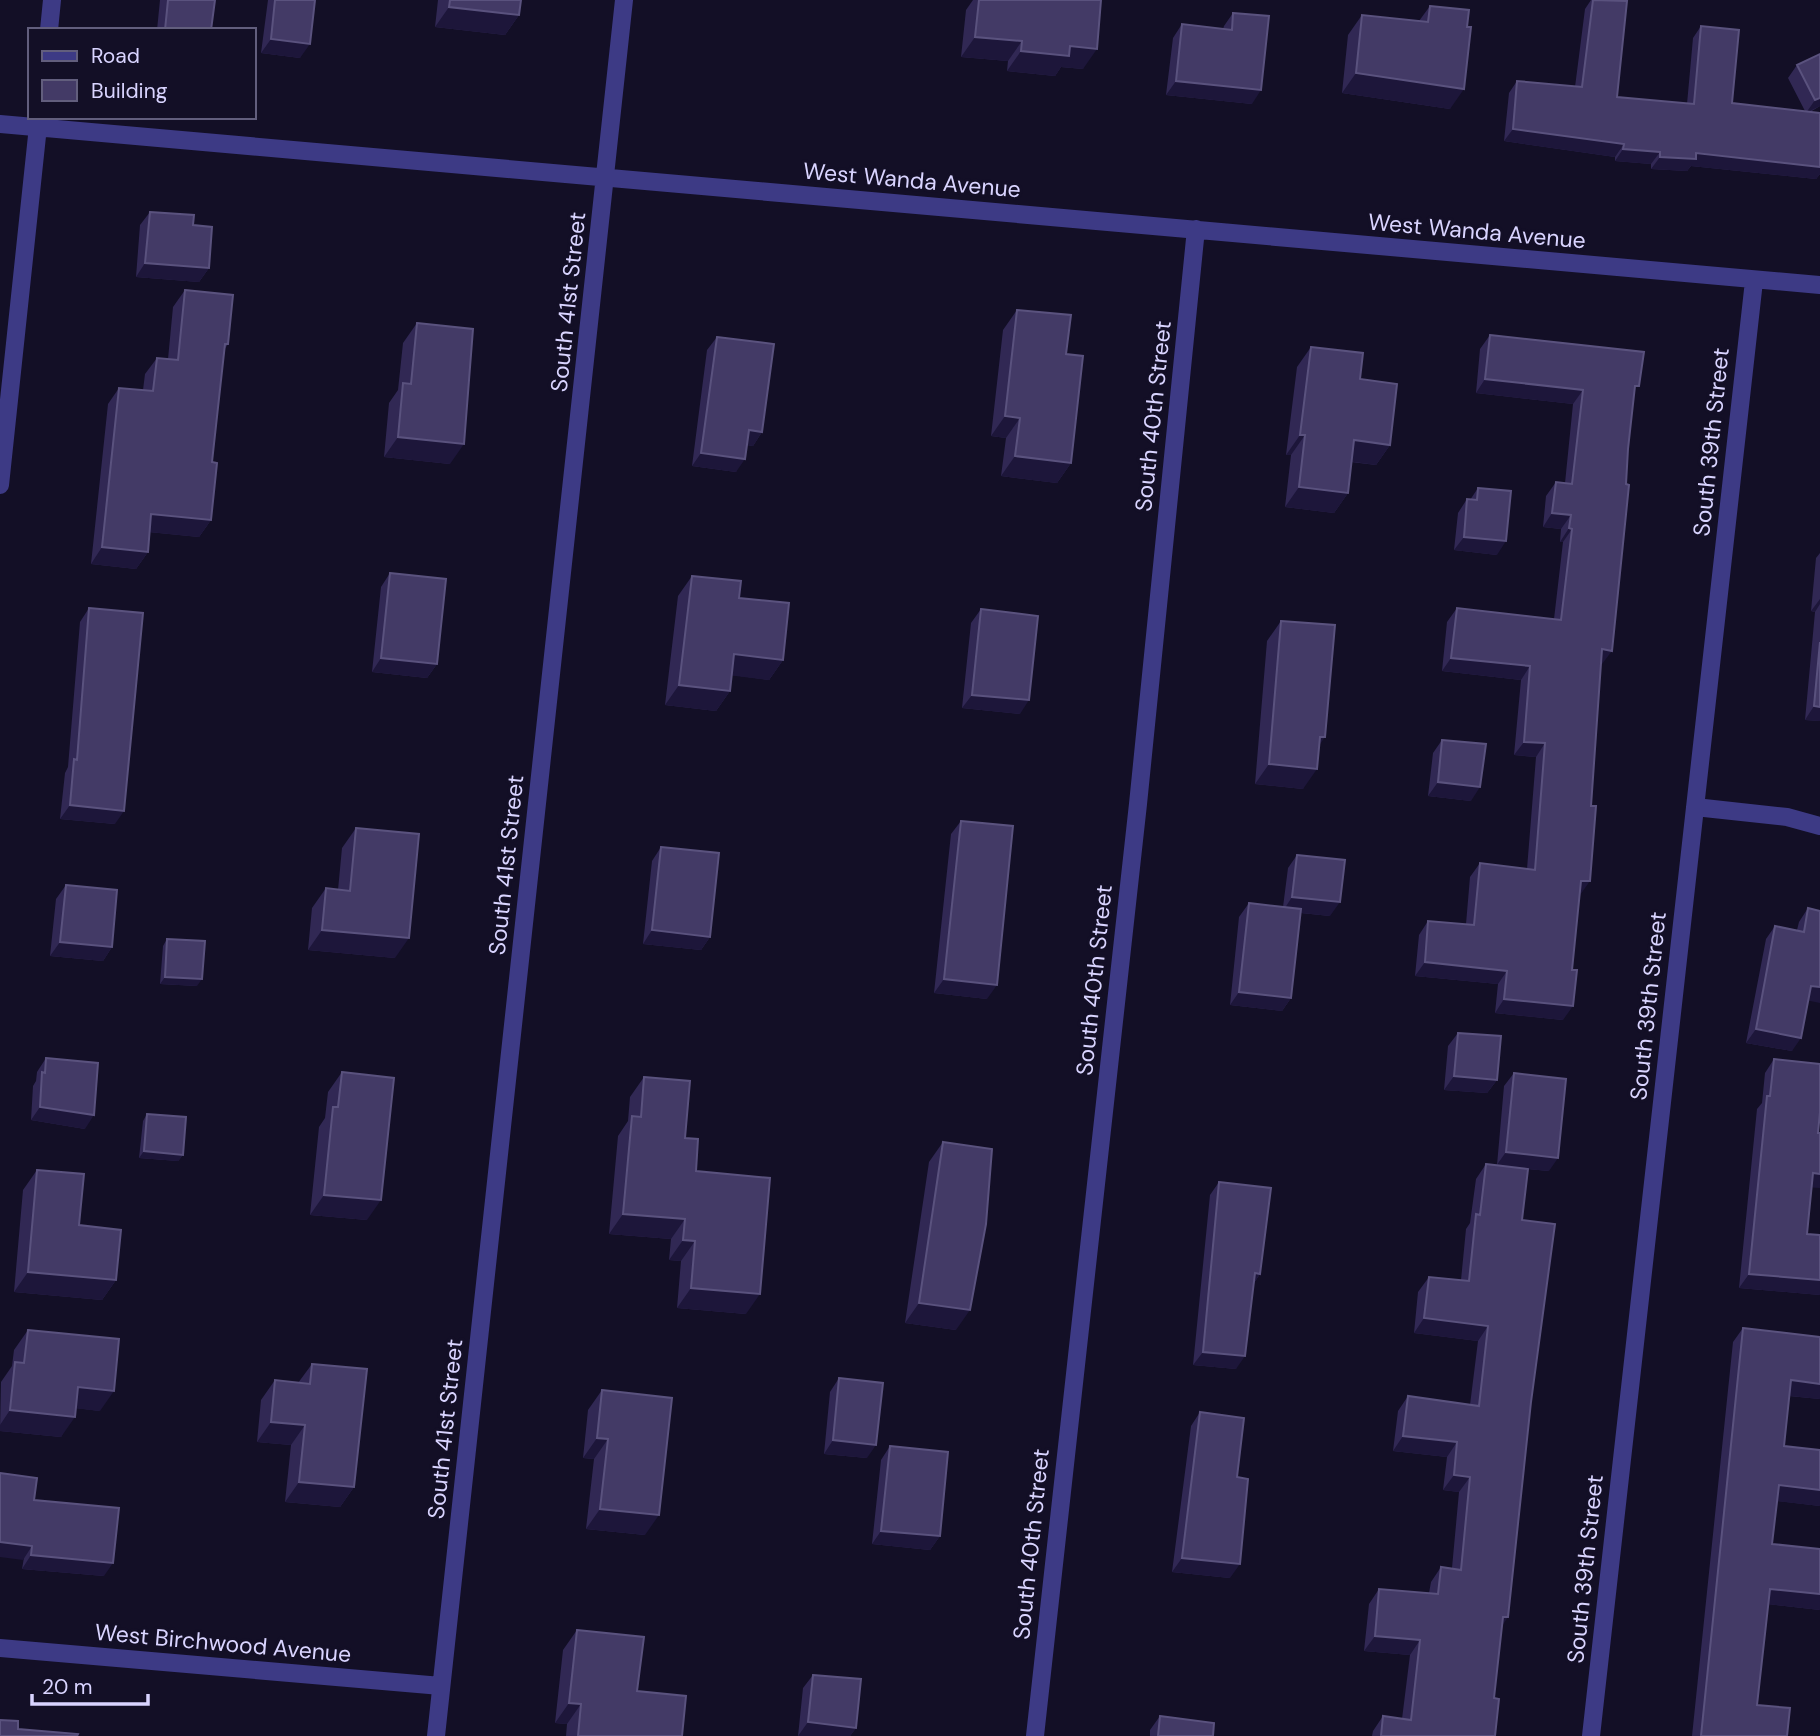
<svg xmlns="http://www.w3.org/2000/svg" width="1820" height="1736" font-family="'DM Sans',sans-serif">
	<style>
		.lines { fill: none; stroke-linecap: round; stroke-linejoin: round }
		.street { stroke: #3d3a85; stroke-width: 18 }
		.wall { fill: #312854 }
		.shaded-wall { fill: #1d163a }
		.building { fill: #433a66; stroke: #5a527e; stroke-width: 2 }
		.labels { text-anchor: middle; stroke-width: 6; stroke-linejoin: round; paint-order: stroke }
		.street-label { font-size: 23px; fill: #d9d4ff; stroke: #130f26 }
	</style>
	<rect width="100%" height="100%" fill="#130f26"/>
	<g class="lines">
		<path class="street" d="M49,30l3,-30
			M0,124l1820,161
			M0,485l39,-368
			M1695,807l92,10 33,9
			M0,1648l441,38
			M436,1736l188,-1736
			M1035,1736l103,-932 58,-575
			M1591,1736l163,-1455"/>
	</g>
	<path class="wall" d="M160,0h55l-4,30h-54z
		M268,0h47l-15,58 -39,-5z
		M438,0h83l-2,15 -14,20 -70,-8z
		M973,0h128l-18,69 -22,-2 -6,9 -48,-5 1,-10 -47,-4 5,-47z
		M1591,0h28l-2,97 70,7 6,-66 8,-12 31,77 73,8 -17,-33 9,-13 23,41 -10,6 10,1v61l-4,5 -125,-13 -4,5 -36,-2v-5l-36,-3v-4l-111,-16 5,-48 8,-12 58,6 10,-78z
		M1430,6l37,21 -17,82 -108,-16 6,-58 14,-20 57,6z
		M1233,13l19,91 -86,-9 7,-57 9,-14 41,5 1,-3z
		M150,212l43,13 16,43 -10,14 -63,-5 4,-52z
		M185,290l43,54 -4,6 -12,112 -1,58 -12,17 -50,-5 -1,20 -12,17 -45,-5 17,-160 11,-16 24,2 2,-16 12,-16 11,1 5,-52z
		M1017,310l54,153 -14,20 -56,-7 5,-38 -15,-2 12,-106z
		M417,323l33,141 -66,-7 5,-54 9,-13 5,-47z
		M1490,335l144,59 -32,270h-1l-21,231 -17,125 -68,-7 3,-29 -83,-8 4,-41 9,-14 38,3 4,-47 10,-14 47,6 9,-112 -22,-2 7,-75 -79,-9 5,-49 10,-14 97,11 9,-77h-3l1,-13 -18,-2 3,-31 10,-14 9,1 8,-79 -97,-11 4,-44z
		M717,337l45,95 -9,14 -6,-1 -11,27 -44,-6 15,-116z
		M1311,347l49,32 30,66 -14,20 -25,-3 -3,31 -14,20 -49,-6 6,-52h-5l11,-88z
		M1478,488l19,67 -43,-5 4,-37 9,-14 3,1z
		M1820,553v168l-15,-1 10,-108 -4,-1 5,-53z
		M390,573l47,91 -10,14 -55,-6 9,-85z
		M692,576l47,22 44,62 -14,20 -37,-5 -2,16 -14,20 -51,-6 13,-109z
		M89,608l26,216 -55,-5 5,-46 3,-6 12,-145z
		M981,609l39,105 -58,-6 9,-85z
		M1281,621l38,125 -16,43 -48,-5 12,-143z
		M1442,740l29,61 -43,-5 5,-43z
		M961,821l26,178 -53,-6 17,-159z
		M356,828l39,130 -87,-8 4,-42 14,-20 12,2 4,-42z
		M661,847l49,90 -9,13 -58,-6 9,-83z
		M1297,855l33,61 -29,-3 -10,85 -9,13 -52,-6 9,-88 10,-14 34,4 5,-39z
		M66,885l46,62 -9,14 -53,-5 6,-57z
		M1808,908v93l-16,50 -46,-8 20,-104 9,-13 22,4 2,-8z
		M167,939l30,47 -37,-2 3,-38z
		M1458,1033l39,47 -10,13 -43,-3 4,-44z
		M46,1058l39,71 -54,-9 2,-34 3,-5 1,-9z
		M1774,1059l37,129 -4,46 13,1v60l-81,-7 18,-179 5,-6 3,-30z
		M342,1072l25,148 -57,-5 9,-88 6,-9 3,-26z
		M1514,1073l35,98 -21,-2 -6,51 -20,406 -8,72 1,38h-123l1,-5 10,-15 19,3 8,-64 -46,-4 5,-47 10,-15 50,4 2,-11 10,-15 11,1 7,-76 -16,-2 4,-33 -54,-6 5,-40 10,-15 62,9 8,-64 -64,-8 4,-41 11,-15 32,3 5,-51 4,-6 6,-44 10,-15 11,1 7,-79z
		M644,1077l41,61 61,176 -69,-6 4,-47 -12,-1 2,-21 -62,-5 9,-98 10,-15 2,-24z
		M147,1114l36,41 -5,6 -39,-3 4,-37z
		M943,1142l13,188 -51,-7 24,-161z
		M37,1170l42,55 37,55 -14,20 -88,-8 9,-102z
		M1219,1182l41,92 -6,9 -18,86 -43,-4 17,-170z
		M1743,1328l77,9v62l-31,-3 -5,50 36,4v56l-43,-5 -5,43 48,66 -52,-6 -11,101 30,31h-95l41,-394z
		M28,1330l72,81 -24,-3 -15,29 -61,-6 1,-49 11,-16 2,-16z
		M312,1364l42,123 -14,20 -55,-5 6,-57 -34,-3 4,-42 14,-20 23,3z
		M839,1378l28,80 -43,-4 6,-62z
		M602,1390l43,145 -59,-6 8,-70 -11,-1 5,-48z
		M1200,1412l37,65 -7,101 -58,-6 19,-146z
		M890,1446l50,90 -10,14 -58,-6 9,-84z
		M34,1500l70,76 -82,-7z
		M577,1630l60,61 45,45h-116l1,-12 -12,-1 8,-73z
		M813,1675l43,53 -6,8h-52l5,-48z
		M1160,1716l53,20h-63v-6z"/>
	<path class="shaded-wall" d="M449,7l70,8 -14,20 -70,-8z
		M975,37l47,4 -14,20 -47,-4z
		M271,39l39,5 -10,14 -39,-5z
		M1070,46l27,3 -14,20 -22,-2 -6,9 -48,-5 14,-20z
		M1356,73l108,16 -14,20 -108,-16z
		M1176,81l85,9 -9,14 -86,-9z
		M1820,98v8l-14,7 9,-13z
		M1513,129l111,15 -9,13 -111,-16z
		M1623,149l37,3 -9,12 -36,-3z
		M1696,153l124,14v7l-4,5 -125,-13 -4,5 -36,-2 9,-12z
		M145,263l64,5 -10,14 -63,-5z
		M1485,379l98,11 -10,14 -97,-11z
		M1005,416l15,2 -14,20 -15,-2z
		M749,430l13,2 -9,14 -14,-2z
		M1300,435h5l-14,20h-5z
		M398,437l66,7 -14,20 -66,-7z
		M1354,440l36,5 -14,20 -36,-5z
		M701,453l44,6 -9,13 -44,-6z
		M1015,456l56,7 -14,20 -56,-7z
		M1299,487l49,6 -14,20 -49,-6z
		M1552,513l19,2 -10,14 -18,-2z
		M151,514l60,6 -12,17 -60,-6z
		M1569,528l3,1 -9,13h-3z
		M1464,537l42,4 -9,14 -43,-5z
		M102,547l46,5 -12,17 -45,-5z
		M1820,599v5l-5,8 -4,-1z
		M1602,649l10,2 -10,13 -9,-1z
		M734,654l49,6 -14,20 -49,-6z
		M381,658l56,6 -10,14 -55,-6z
		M1451,658l79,8 -9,14 -79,-9z
		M679,685l51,6 -14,20 -51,-6z
		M972,695l57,5 -9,14 -58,-6z
		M1814,706l6,1v14l-15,-1z
		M1320,737h5l-14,20z
		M1524,742l21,1 -9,14 -22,-2z
		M1269,764l48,5 -14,20 -48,-5z
		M1438,782l42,5 -9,14 -43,-5z
		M70,805l54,6 -9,13 -55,-5z
		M1581,881h9l-10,14z
		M1292,897l48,5 -10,14 -47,-5z
		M322,930l87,8 -14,20 -87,-8z
		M652,930l58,7 -9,13 -58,-6z
		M60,942l52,5 -9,14 -53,-5z
		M1425,962l82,9 -9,13 -83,-8z
		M165,977l37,2 -5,7 -37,-2z
		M944,979l53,6 -10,14 -53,-6z
		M1811,986l9,1v16l-19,-4z
		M1239,992l52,6 -9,13 -52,-6z
		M1504,999l69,7 -10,14 -68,-7z
		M1756,1029l45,9 -9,13 -46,-8z
		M1454,1076l43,4 -10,13 -43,-3z
		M40,1107l54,8 -9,14 -54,-9z
		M144,1151l39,4 -5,6 -39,-3z
		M1506,1152l52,6 -9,13 -53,-5z
		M1813,1173l7,1v14l-17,-1z
		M324,1195l57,5 -14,20 -57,-5z
		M623,1214l62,5 -14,20 -62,-5z
		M683,1240l12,1 -14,20 -12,-1z
		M28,1272l88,8 -14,20 -88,-8z
		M1255,1273l5,1 -9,13z
		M1749,1274l71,6v15l-81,-7z
		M691,1288l69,6 -14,20 -69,-6z
		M919,1303l51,7 -14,20 -51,-7z
		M1424,1318l64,8 -10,15 -64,-8z
		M1203,1352l42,4 -9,13 -43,-4z
		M1791,1380l29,4v15l-40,-4z
		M78,1387l36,4 -14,20 -36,-4z
		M10,1410l65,7 -14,20 -61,-6v-6z
		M271,1422l34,3 -14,20 -34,-3z
		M1403,1436l54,6 -10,15 -54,-6z
		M597,1438l11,1 -14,20 -11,-1z
		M833,1440l43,5 -9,13 -43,-4z
		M1454,1475l16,2 -11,15 -16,-2z
		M299,1482l55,5 -14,20 -55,-5z
		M1779,1485l41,5v16l-52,-6z
		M600,1509l59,6 -14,20 -59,-6z
		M881,1531l59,5 -10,14 -58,-6z
		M0,1542l32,4 -9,14 -23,-3z
		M31,1555l82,8 -9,13 -82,-7z
		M1182,1558l58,6 -10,14 -58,-6z
		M1770,1589l50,5v16l-61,-7z
		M1503,1617h5l-10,15z
		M1375,1636l45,4 -10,15 -46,-4z
		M569,1703l12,1 -14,20 -12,-1z
		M808,1722l48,6 -6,8h-52z"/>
	<path class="building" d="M168,0h47l-4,30h-46z
		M275,0h40l-5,44 -39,-5z
		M450,0h71l-2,15 -70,-8z
		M979,0h122l-4,49 -27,-3 -1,10 -48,-5 1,-10 -47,-4z
		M1593,0l34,1 -10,96 77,7 7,-78 38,4 -7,73 88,10v54l-124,-14v6l-36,-2v-5l-37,-3 1,-5 -111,-15 4,-48 65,6z
		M1430,6l39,4 -2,17h4l-7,62 -108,-16 6,-58 66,7z
		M1233,13l36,3 -8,74 -85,-9 6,-57 50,6z
		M1820,54v44l-5,2 -18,-35z
		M150,212l44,3 -1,10 19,2 -3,41 -64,-5z
		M185,290l48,5 -5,49h-3l-13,118 5,1 -6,57 -60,-6 -3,38 -46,-5 17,-159 34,3 4,-33 21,2z
		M1017,310l54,5 -5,39 17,2 -12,107 -56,-7 5,-38 -15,-2z
		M417,323l56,6 -9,115 -66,-7 5,-54 8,1z
		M1490,335l154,17 -5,34h-4l-7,63 -2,35 3,1 -17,166 -10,-2 -11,157h5l-6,75h-9l-9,89h5l-4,36 -69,-7 3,-28 -82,-9 3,-41 46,4 6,-62 55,7 10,-127 -21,-1 6,-76 -79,-8 6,-50 104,12 11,-91 -3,-1 2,-13 -19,-2 4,-31 16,2 11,-94 -98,-11z
		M717,337l57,7 -12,88 -13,-2 -4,29 -44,-6z
		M1311,347l52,6 -3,26 37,5 -7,61 -36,-5 -6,53 -49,-6 6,-52h-5z
		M1478,488l33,3 -5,50 -42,-4 3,-38 10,1z
		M390,573l56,6 -9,85 -56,-6z
		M692,576l49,5 -2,17 50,5 -6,57 -49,-6 -4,37 -51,-6z
		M89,608l54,5 -19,198 -54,-6 4,-46 3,1z
		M981,609l57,7 -9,84 -57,-5z
		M1281,621l54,4 -10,112h-5l-3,32 -48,-5z
		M1820,642v65l-6,-1z
		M1442,740l44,4 -6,43 -42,-5z
		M961,821l52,5 -16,159 -53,-6z
		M356,828l63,6 -10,104 -87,-8 4,-42 24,3z
		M661,847l58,6 -9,84 -58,-7z
		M1297,855l48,5 -5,42 -48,-5z
		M66,885l51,5 -5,57 -52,-5z
		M1249,903l52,6 -10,89 -52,-6z
		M1808,908l12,3v76l-9,-1 -10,52 -45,-9 19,-103 29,6z
		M167,939l38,2 -3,38 -37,-2z
		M1458,1033l43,3 -4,44 -43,-4z
		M46,1058l52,5 -4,52 -54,-8 2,-35 3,1z
		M1774,1059l46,5v48l-2,21h2v41l-7,-1 -6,61 13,1v45l-71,-6 18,-178h3z
		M342,1072l52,6 -13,122 -57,-5 9,-88h5z
		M1514,1073l52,6 -8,79 -52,-6z
		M644,1077l46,4 -5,57 13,1 -2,32 74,7 -10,116 -69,-6 4,-47 -12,-1 2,-21 -62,-5 9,-98 9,1z
		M147,1114l39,3 -3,38 -39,-4z
		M943,1142l49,7 -6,75 -16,86 -51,-7z
		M1486,1164l42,5 -6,51 33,4 -24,178 -23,215h-5l-9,81 5,1 -4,37h-114l2,-20 28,4 9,-80 -45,-4 4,-47 59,5 3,-27 20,3 9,-93 -16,-2 3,-33 -54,-6 5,-40 71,10 9,-80 -64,-8 5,-41 40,4 7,-67 4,1z
		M37,1170l47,4 -5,51 42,5 -5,50 -88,-8z
		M1219,1182l52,6 -11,86 -5,-1 -10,83 -42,-4z
		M1743,1328l77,9v47l-29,-4 -7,66 36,4v40l-41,-5 -7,59 48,5v45l-50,-5 -13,116 33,3 -3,28h-86z
		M28,1330l91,9 -5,52 -36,-4 -3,30 -65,-7 5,-48 9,1z
		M312,1364l55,5 -13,118 -55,-5 6,-57 -34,-3 4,-42 35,4z
		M839,1378l44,5 -7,62 -43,-5z
		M602,1390l70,8 -13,117 -59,-6 8,-70 -11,-1z
		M1200,1412l44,6 -7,59 11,2 -8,85 -58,-6z
		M890,1446l58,6 -8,84 -59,-5z
		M0,1473l37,5 -3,22 85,8 -6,55 -82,-8 1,-9 -32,-4z
		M577,1630l67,7 -7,54 49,5 -4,40h-104l3,-32 -12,-1z
		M813,1675l48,4 -5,49 -48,-6z
		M1160,1716l54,7 -1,13h-55z
		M0,1720l18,1v8l60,5 -1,2h-77z"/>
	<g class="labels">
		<g class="street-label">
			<text transform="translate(912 180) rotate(5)" y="8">West Wanda Avenue</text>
			<text transform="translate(1477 231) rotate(5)" y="8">West Wanda Avenue</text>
			<text transform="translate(568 302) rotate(-84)" y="8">South 41st Street</text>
			<text transform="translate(1153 416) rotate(-84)" y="8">South 40th Street</text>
			<text transform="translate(1711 442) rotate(-84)" y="8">South 39th Street</text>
			<text transform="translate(506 865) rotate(-84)" y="8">South 41st Street</text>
			<text transform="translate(1094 980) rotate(-84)" y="8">South 40th Street</text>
			<text transform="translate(1648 1006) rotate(-84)" y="8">South 39th Street</text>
			<text transform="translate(445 1429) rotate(-84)" y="8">South 41st Street</text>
			<text transform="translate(1031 1544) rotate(-84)" y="8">South 40th Street</text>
			<text transform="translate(1585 1569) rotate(-84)" y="8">South 39th Street</text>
			<text transform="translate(223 1643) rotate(5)" y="8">West Birchwood Avenue</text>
		</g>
	</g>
	<rect x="28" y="28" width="228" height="91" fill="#130f26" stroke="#625e7d" stroke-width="2"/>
	<rect x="42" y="51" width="35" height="10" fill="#3d3a85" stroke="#625e7d" stroke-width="2"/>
	<text x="91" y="63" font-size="21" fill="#d9d4ff">Road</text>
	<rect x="42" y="80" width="35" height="21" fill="#433a66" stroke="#625e7d" stroke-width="2"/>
	<text x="91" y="98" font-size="21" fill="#d9d4ff">Building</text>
	<path d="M32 1694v10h116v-10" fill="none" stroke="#d9d4ff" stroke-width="3.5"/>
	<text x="42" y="1694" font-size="21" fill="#d9d4ff" stroke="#130f26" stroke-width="5" paint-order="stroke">20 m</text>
</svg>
